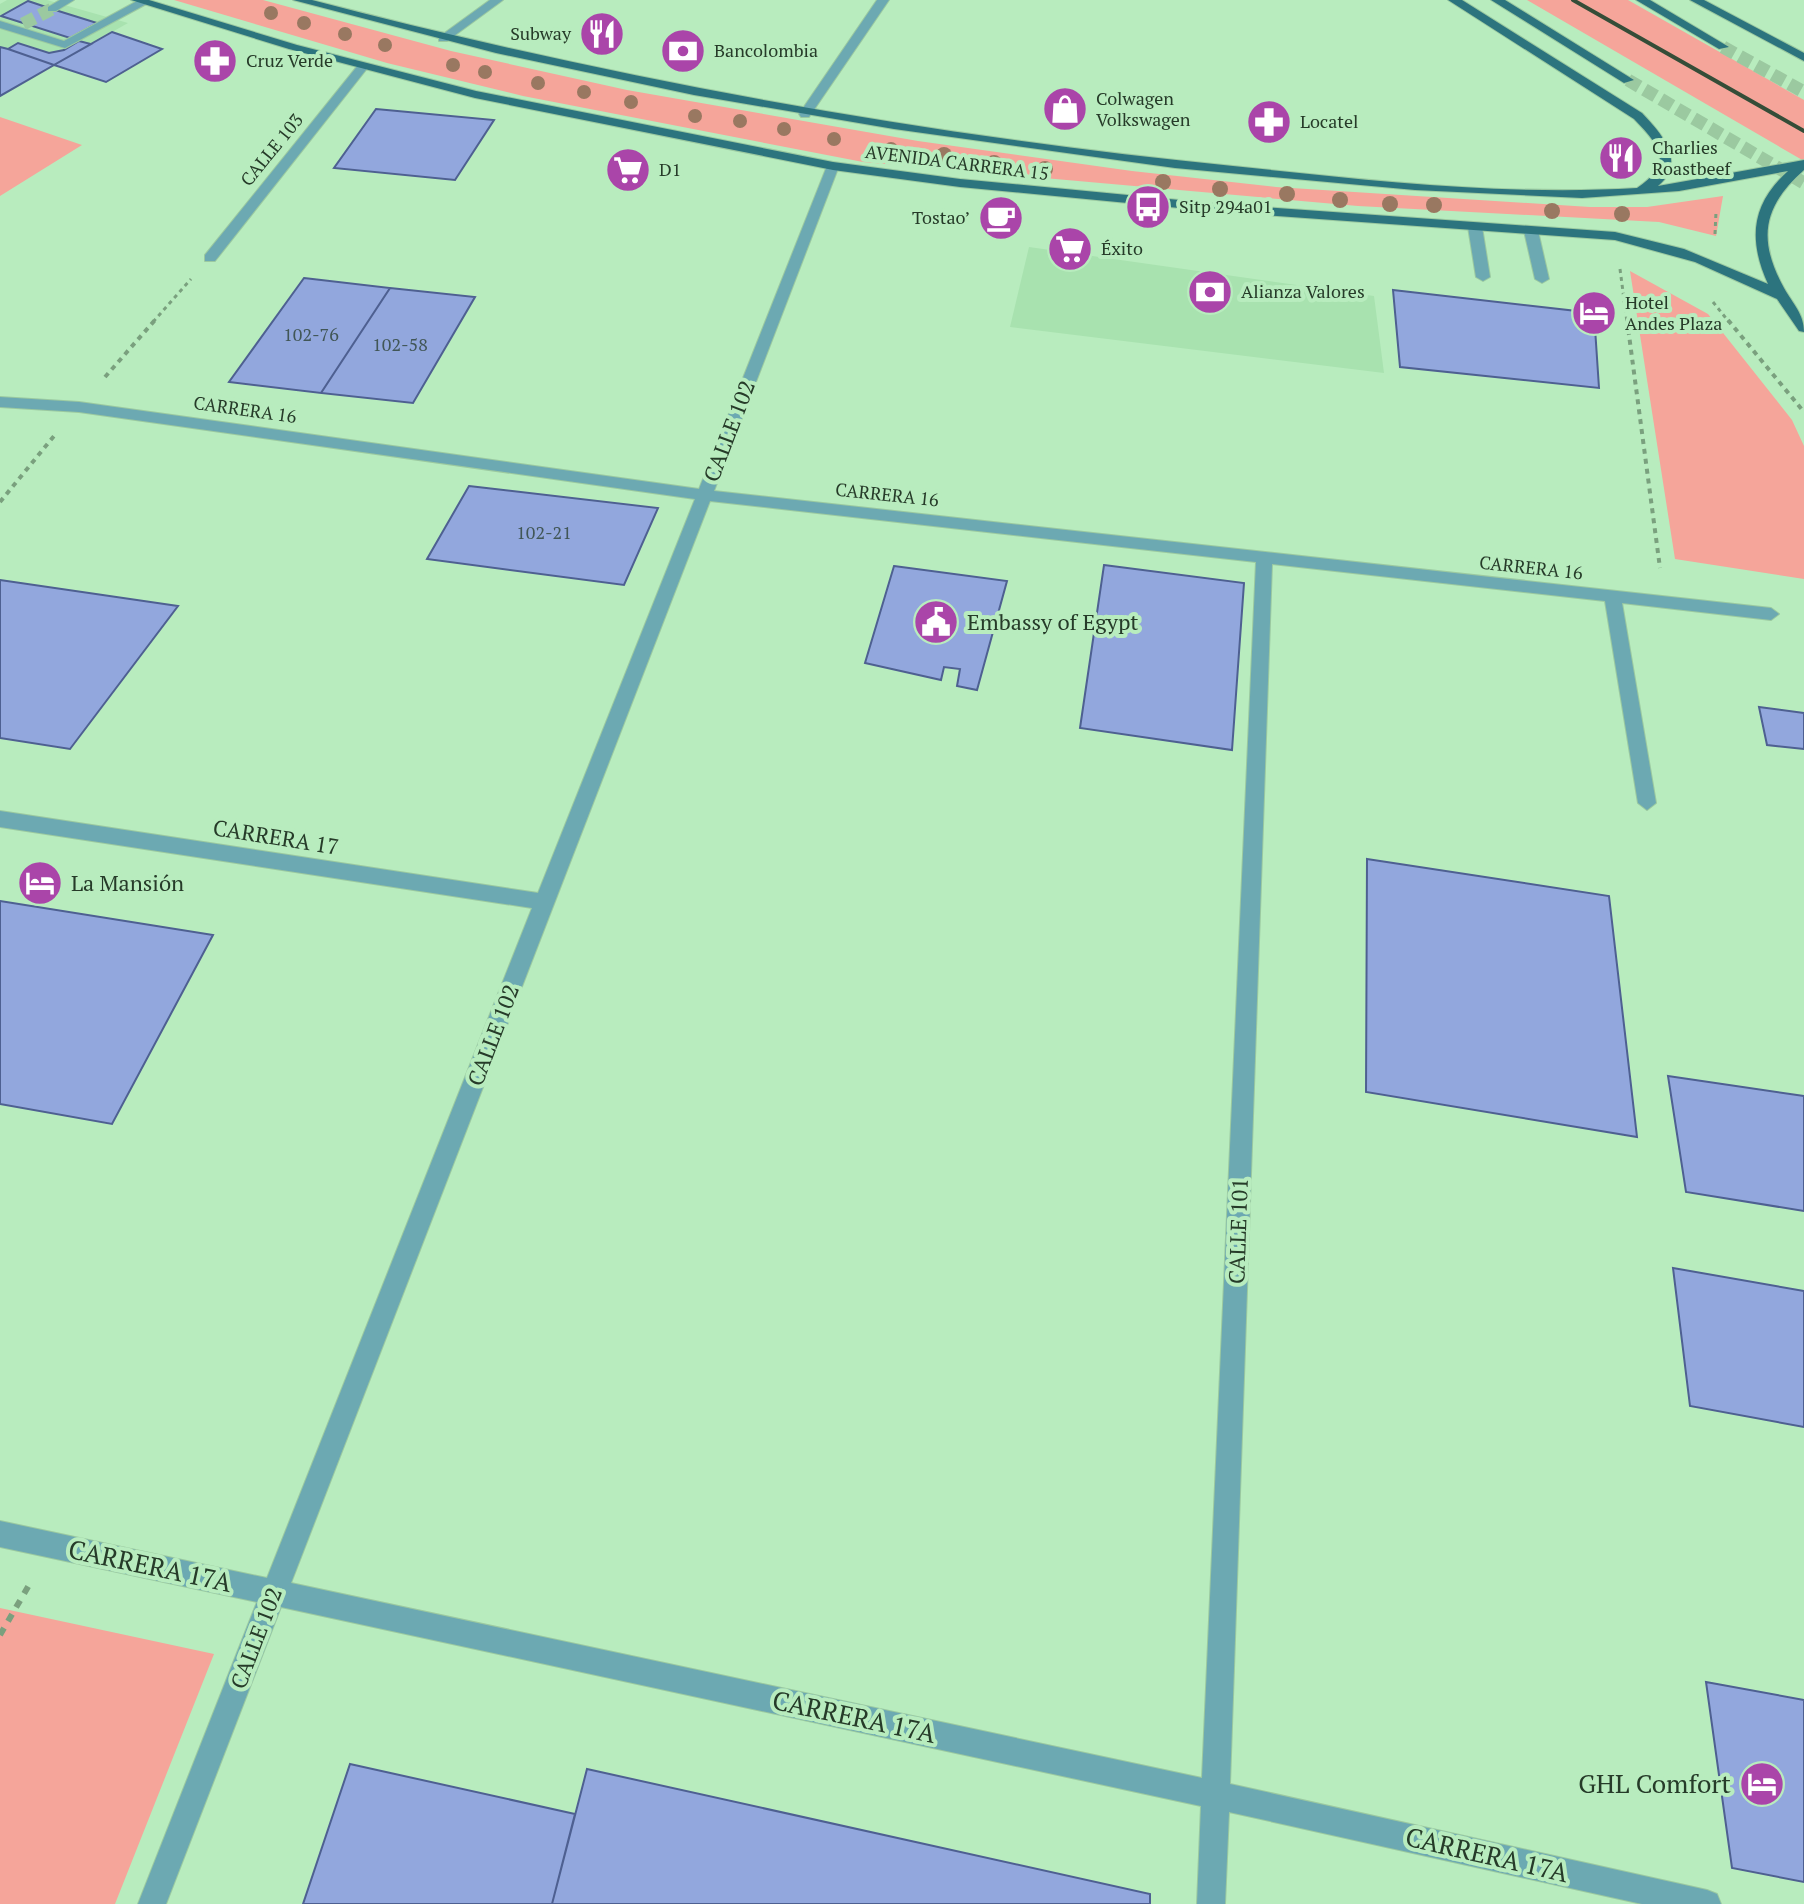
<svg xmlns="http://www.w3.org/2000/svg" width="1804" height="1904" font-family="'PT Serif',serif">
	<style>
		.built { fill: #a8e2af }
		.green { fill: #f5a59a }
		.building { fill: #92a7dd; stroke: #4e6091; stroke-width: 2 }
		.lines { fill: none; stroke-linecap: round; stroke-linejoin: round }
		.minor-tunnel { stroke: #9bc9a0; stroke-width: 13; stroke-dasharray: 13 6; stroke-linecap: butt }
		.major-tunnel { stroke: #9bc9a0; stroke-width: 13; stroke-dasharray: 13 6; stroke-linecap: butt }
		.minor-casing { stroke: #9bc9a0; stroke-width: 2 }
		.major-casing { stroke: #9bc9a0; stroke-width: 2 }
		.path-far2 { stroke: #7aa07e; stroke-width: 3; stroke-dasharray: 4 4; stroke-linecap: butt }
		.path-far1 { stroke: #7aa07e; stroke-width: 4; stroke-dasharray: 5 5; stroke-linecap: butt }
		.path { stroke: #7aa07e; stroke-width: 6; stroke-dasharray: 8 8; stroke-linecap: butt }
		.minor { fill: #6ca9b2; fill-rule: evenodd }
		.major { fill: #2c747e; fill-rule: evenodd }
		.rail { stroke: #354d38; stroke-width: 4 }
		.tree { fill: #997861 }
		.labels { text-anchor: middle; stroke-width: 8; stroke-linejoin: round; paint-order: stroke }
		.far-poi-label { font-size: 18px; fill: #263b29; stroke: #b8ecbe; text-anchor: start }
		.far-street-label { font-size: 18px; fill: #263b29; stroke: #b8ecbe }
		.number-label { font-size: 18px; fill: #415656 }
		.street-label { font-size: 22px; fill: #263b29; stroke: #b8ecbe }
		.poi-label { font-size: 22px; fill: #263b29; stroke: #b8ecbe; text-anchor: start }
		.near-street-label { font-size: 26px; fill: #263b29; stroke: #b8ecbe }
		.near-poi-label { font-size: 26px; fill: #263b29; stroke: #b8ecbe; text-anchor: end }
	</style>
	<rect width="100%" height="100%" fill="#b8ecbe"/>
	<path class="built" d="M7,0h40l81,23 -74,42 -54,-18v-43z
		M1029,247l345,49 10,77 -374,-46z"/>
	<path class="green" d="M174,0h89l188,51 176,39 291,51 214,30 144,16 314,20h57l76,-11 -7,40 -57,-14 -301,-16 -495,-44 -340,-66 -136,-33z
		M1527,0h101l176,100v61z
		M0,117l82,28 -82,51z
		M1630,271l78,43 84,106 12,26v133l-129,-20z
		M0,1608l214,46 -99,250h-115z"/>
	<path class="building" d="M28,1l24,8 45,14 -27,15 -69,-22z
		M112,32l50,17 -56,33 -52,-17z
		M79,41l12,3 -37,21 -46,-16 10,-6 31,10 15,-3z
		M0,47l8,2 46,16 -54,31z
		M376,109l118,11 -39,60 -121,-12z
		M304,278l86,10 -69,105 -92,-11z
		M390,288l85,9 -62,106 -92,-10z
		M1393,290l201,23 5,75 -199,-21z
		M469,486l189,22 -34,77 -197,-26z
		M1104,565l140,18 -12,167 -152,-22z
		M894,566l113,15 -30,109 -20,-4 3,-17 -16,-2 -3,13 -76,-17z
		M0,580l178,26 -108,143 -70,-11z
		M1759,707l45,6v36l-37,-4z
		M1367,859l242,37 28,241 -271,-45z
		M0,901l213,34 -101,189 -112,-20z
		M1668,1076l136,20v115l-118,-19z
		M1673,1268l131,23v136l-114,-21z
		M1706,1682l98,18v182l-72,-14z
		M350,1764l225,50 -23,90h-249z
		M587,1769l563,125v10h-598z"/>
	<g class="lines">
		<path class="minor-tunnel" d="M23,24l29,-15"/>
		<path class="major-tunnel" d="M1723,47l81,45
			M1628,80l176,103"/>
		<g class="minor-casing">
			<path id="minor" d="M60,0h14l-18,11h-8v-4z
				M139,0l11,2 -85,46 -65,-20v-7l64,20z
				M490,0h13l-56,41h-8v-4z
				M877,0h12l-80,117h-8l-2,-3z
				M359,64l10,2 -154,195h-10v-6z
				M833,162l6,4 -125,325 1057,117 8,6 -8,6 -149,-17 34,200 -9,7 -9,-7 -33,-202 -333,-37 -42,1220 477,106 10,4 4,10h-79l-413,-92 -4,92h-28l4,-98 -920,-199 -115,297h-28l119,-302 -257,-55v-26l267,57 265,-670 -532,-81v-16l538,82 157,-394 -616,-87 -79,-5v-10l79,5 620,87 128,-323zM710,501l546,61 -54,1216 -911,-195z
				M1475,223l7,4 8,50 -7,4 -7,-4 -8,-50z
				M1531,227l7,4 11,48 -7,4 -7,-4 -11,-48z"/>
		</g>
		<g class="major-casing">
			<path id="major" d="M131,0h18l148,45 179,46 357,71 127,17 261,25 394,28 69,17 84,35c-20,-44 -17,-80 20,-113l-109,20 -97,7 -167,-8 -240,-22 -281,-39 -200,-34 -198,-42 -203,-53h19c302,79 610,135 921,166 134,14 270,30 404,22 37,-25 24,-41 -3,-69l-186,-119h14l180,113c20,21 45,49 16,73l146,-26v10c-41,36 -47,69 -20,118 9,16 20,26 20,44l-5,-1 -22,-32 -82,-37 -80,-22 -394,-28 -261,-25 -127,-17 -358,-72 -186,-49z
				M1491,0h14l129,80 -10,3z
				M1636,0h14l79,47 -10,2z
				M1690,0h14l100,53v8z"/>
		</g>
		<path class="path-far2" d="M1715,234l1,-22
			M1620,269l7,53
			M1713,302l16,20
			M153,322l38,-43"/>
		<path class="path-far1" d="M1627,320l33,248
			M1728,320l76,92
			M105,377l50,-57
			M0,502l54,-66"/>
		<path class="path" d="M0,1635l32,-55"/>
		<use href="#minor" class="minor"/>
		<use href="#major" class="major"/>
		<path class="rail" d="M1573,0l231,131"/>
	</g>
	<g class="tree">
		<circle cx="271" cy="13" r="7"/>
		<circle cx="304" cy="23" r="7"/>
		<circle cx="345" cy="34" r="7"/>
		<circle cx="385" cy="45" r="7"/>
		<circle cx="453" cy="65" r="7"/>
		<circle cx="485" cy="72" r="7"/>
		<circle cx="538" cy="83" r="7"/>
		<circle cx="584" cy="92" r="7"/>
		<circle cx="631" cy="102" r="7"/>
		<circle cx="695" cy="116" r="7"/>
		<circle cx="740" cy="121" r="7"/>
		<circle cx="784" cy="129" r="7"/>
		<circle cx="834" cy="139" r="7"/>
		<circle cx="891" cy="149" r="7"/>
		<circle cx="944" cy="155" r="8"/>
		<circle cx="994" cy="163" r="8"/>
		<circle cx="1045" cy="169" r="8"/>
		<circle cx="1163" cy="182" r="8"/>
		<circle cx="1220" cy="189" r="8"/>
		<circle cx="1287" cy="194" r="8"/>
		<circle cx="1340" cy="200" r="8"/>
		<circle cx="1390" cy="204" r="8"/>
		<circle cx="1434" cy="205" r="8"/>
		<circle cx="1552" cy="211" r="8"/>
		<circle cx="1622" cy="214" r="8"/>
	</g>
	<defs>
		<g id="restaurant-disc" transform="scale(2.3)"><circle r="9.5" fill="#aa45a9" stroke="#b8ecbe"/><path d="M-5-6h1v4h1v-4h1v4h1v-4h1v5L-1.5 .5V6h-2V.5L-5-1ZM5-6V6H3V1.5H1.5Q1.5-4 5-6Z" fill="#fff"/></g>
		<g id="bank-disc" transform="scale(2.3)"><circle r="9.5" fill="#aa45a9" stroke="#b8ecbe"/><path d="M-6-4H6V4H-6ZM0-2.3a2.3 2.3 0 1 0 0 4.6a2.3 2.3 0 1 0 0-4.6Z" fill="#fff"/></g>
		<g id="pharmacy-disc" transform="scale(2.3)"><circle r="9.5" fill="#aa45a9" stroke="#b8ecbe"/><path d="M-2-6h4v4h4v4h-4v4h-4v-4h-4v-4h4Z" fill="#fff"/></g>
		<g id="shop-disc" transform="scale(2.3)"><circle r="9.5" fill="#aa45a9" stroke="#b8ecbe"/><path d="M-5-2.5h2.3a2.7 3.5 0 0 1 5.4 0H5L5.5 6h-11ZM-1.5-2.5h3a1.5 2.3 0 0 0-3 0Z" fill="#fff"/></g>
		<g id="supermarket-disc" transform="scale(2.3)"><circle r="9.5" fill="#aa45a9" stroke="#b8ecbe"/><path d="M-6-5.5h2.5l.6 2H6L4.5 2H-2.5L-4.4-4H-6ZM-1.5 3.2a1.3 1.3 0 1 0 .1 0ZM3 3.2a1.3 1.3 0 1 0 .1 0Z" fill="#fff"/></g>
		<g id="bus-disc" transform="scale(2.3)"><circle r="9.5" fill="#aa45a9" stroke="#b8ecbe"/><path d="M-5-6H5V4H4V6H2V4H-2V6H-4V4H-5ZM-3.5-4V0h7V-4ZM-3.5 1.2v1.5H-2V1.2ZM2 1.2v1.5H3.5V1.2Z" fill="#fff"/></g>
		<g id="cafe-disc" transform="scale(2.3)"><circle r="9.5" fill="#aa45a9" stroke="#b8ecbe"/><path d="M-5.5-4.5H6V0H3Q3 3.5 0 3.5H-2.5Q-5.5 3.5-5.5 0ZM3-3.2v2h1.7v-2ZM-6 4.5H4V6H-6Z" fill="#fff"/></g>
		<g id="hotel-disc" transform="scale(2.3)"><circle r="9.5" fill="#aa45a9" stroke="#b8ecbe"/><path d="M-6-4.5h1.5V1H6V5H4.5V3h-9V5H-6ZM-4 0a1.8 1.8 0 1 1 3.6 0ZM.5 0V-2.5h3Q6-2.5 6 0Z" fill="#fff"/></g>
		<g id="civic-disc" transform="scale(2.3)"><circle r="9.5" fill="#aa45a9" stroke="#b8ecbe"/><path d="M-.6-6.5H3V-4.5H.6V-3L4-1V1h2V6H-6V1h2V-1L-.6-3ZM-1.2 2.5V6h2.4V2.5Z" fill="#fff"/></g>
	</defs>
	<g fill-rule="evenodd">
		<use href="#restaurant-disc" x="602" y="34"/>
		<use href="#bank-disc" x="683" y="51"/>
		<use href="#pharmacy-disc" x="215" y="61"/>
		<use href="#shop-disc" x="1065" y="109"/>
		<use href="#pharmacy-disc" x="1269" y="122"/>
		<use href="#restaurant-disc" x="1621" y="158"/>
		<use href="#supermarket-disc" x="628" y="170"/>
		<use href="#bus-disc" x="1148" y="207"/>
		<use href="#cafe-disc" x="1001" y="218"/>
		<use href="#supermarket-disc" x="1070" y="249"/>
		<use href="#bank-disc" x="1210" y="292"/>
		<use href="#hotel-disc" x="1594" y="313"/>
		<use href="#civic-disc" x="936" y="622"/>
		<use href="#hotel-disc" x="40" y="883"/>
		<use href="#hotel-disc" x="1762" y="1784"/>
	</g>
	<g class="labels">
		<g class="far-poi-label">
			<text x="571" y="40" text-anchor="end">Subway</text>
			<text x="714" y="57">Bancolombia</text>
			<text x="246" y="67">Cruz Verde</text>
			<text x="1096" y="105">Colwagen<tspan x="1096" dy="21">Volkswagen</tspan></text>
			<text x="1300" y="128">Locatel</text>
			<text x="1652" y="154">Charlies<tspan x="1652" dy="21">Roastbeef</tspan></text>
			<text x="659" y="176">D1</text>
			<text x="1179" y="213">Sitp 294a01</text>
			<text x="970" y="224" text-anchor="end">Tostao’</text>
			<text x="1101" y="255">Éxito</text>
			<text x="1241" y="298">Alianza Valores</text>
			<text x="1625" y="309">Hotel<tspan x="1625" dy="21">Andes Plaza</tspan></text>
		</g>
		<g class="far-street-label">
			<text transform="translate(272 150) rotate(-51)" y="6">CALLE 103</text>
			<text transform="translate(957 163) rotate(7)" y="6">AVENIDA CARRERA 15</text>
			<text transform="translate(245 410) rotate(8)" y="6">CARRERA 16</text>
			<text transform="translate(887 495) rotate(6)" y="6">CARRERA 16</text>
			<text transform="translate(1531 568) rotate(6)" y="6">CARRERA 16</text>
		</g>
		<g class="number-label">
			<text x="311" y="341">102-76</text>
			<text x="400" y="351">102-58</text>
			<text x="544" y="539">102-21</text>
		</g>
		<g class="street-label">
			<text transform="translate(729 431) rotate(-69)" y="8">CALLE 102</text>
			<text transform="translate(276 837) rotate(9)" y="8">CARRERA 17</text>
			<text transform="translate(493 1035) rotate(-69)" y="8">CALLE 102</text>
			<text transform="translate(1238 1231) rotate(-88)" y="8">CALLE 101</text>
			<text transform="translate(256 1638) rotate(-69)" y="8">CALLE 102</text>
		</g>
		<g class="poi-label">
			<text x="967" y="630">Embassy of Egypt</text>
			<text x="71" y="891">La Mansión</text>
		</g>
		<g class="near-street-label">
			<text transform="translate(150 1566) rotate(12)" y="9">CARRERA 17A</text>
			<text transform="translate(854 1717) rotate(12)" y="9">CARRERA 17A</text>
			<text transform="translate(1487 1855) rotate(13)" y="9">CARRERA 17A</text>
		</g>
		<g class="near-poi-label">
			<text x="1731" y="1793">GHL Comfort</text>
		</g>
	</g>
</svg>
